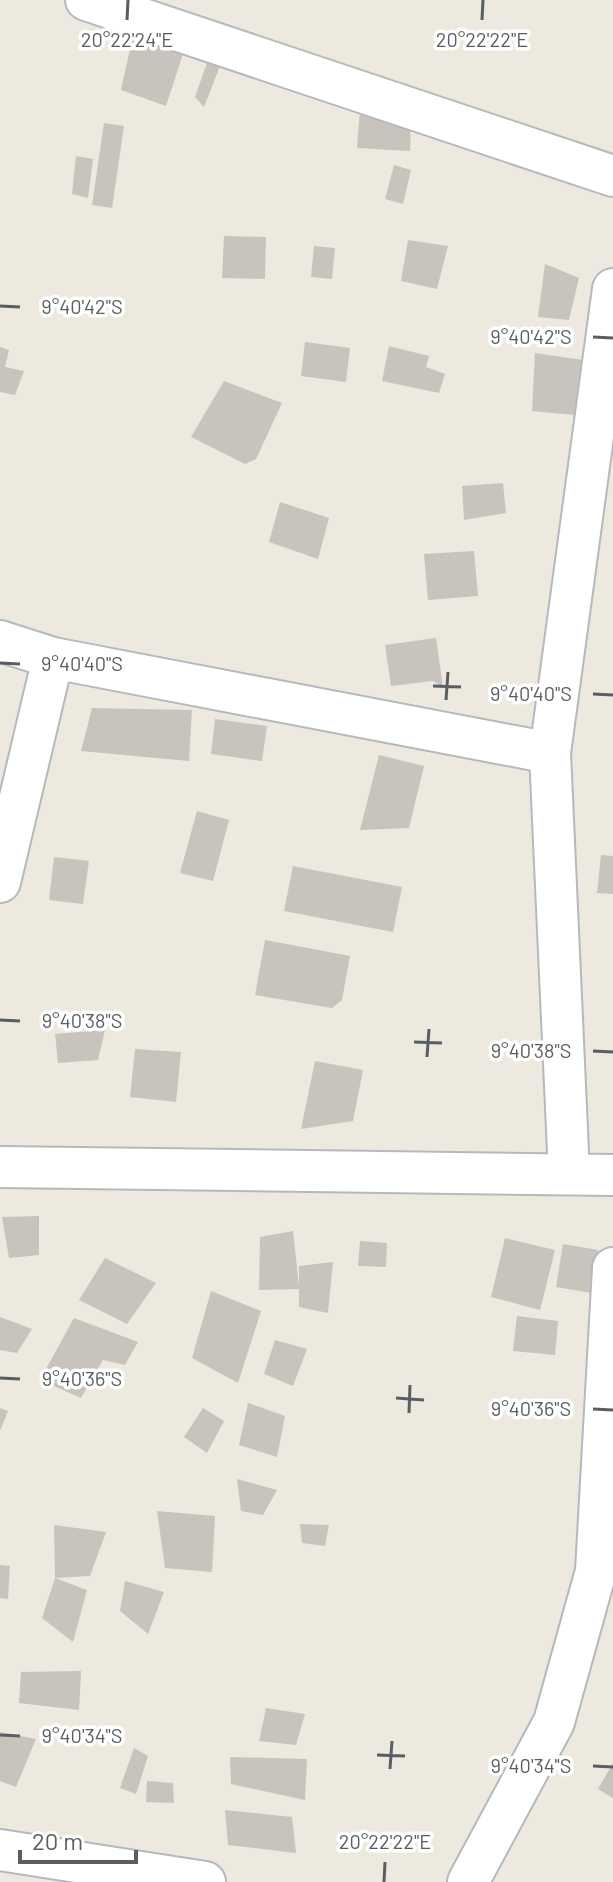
<svg xmlns="http://www.w3.org/2000/svg" width="613" height="1882" font-family="Barlow,sans-serif">
	<style>
		.building { fill: #c8c3bc }
		.lines { fill: none; stroke-linecap: round; stroke-linejoin: round }
		.street-casing { stroke: #b5b9be; stroke-width: 44 }
		.street { stroke: #fff; stroke-width: 40 }
		.ticks { fill: none; stroke: #585e62; stroke-width: 3 }
		.ticks-label { font-size: 20px; text-anchor: middle; fill: #585e62; stroke: #fff; stroke-width: 7; stroke-linejoin: round; paint-order: stroke }
	</style>
	<rect width="100%" height="100%" fill="#ede9df"/>
	<path class="building" d="M134,31l26,7 -1,10 24,6 -17,52 -45,-16z
		M208,60l12,6 -16,41 -9,-10z
		M360,109l51,9 -1,33 -53,-3z
		M104,123l20,3 -12,82 -20,-3z
		M76,156l17,3 -5,39 -16,-4z
		M394,165l17,5 -8,34 -18,-5z
		M224,236l42,1 -1,42 -43,-1z
		M408,240l40,6 -11,43 -36,-8z
		M314,246l21,2 -3,31 -21,-2z
		M545,264l34,14 -10,42 -31,-3z
		M305,342l45,6 -4,34 -45,-6z
		M389,346l40,10 -3,11 19,7 -6,19 -57,-12z
		M0,347l9,3 -4,17 19,4 -9,24 -15,-3z
		M535,353l55,8 -5,55 -53,-5z
		M224,381l58,22 -26,56 -11,5 -54,-27z
		M503,483l3,30 -42,7 -2,-34z
		M280,502l49,16 -11,41 -49,-17z
		M474,551l4,45 -50,4 -4,-46z
		M436,638l7,49 -10,-6 -42,5 -6,-41z
		M92,708l100,2 -3,51 -108,-10z
		M215,719l52,7 -5,35 -51,-7z
		M379,755l45,11 -15,62 -49,2z
		M197,811l32,9 -16,61 -33,-8z
		M601,855l12,1v38l-16,-1z
		M54,857l35,4 -6,43 -34,-4z
		M293,866l109,21 -9,45 -109,-21z
		M265,940l85,16 -8,44 -10,8 -77,-13z
		M105,1030l-7,30 -40,3 -3,-29z
		M135,1049l46,3 -5,50 -46,-5z
		M315,1061l48,9 -10,51 -52,8z
		M39,1216v39l-30,3 -7,-41z
		M293,1231l6,55v-20l34,-4 -5,51 -29,-6v-18l-40,1 1,-53z
		M505,1238l50,12 -15,60 -49,-13z
		M360,1241l27,2 -1,24 -28,-1z
		M563,1244l35,6 -7,43 -35,-6z
		M105,1258l51,25 -29,41 -48,-24z
		M211,1291l50,20 -23,72 -46,-25z
		M517,1316l41,5 -3,34 -42,-4z
		M0,1317l32,12 -15,24 -17,-3z
		M74,1318l64,24 -13,23 -22,-5 -22,38 -41,-18z
		M275,1340l32,9 -14,37 -29,-12z
		M248,1403l37,13 -8,41 -38,-12z
		M0,1408l8,3 -8,20z
		M203,1408l21,13 -17,32 -23,-16z
		M237,1479l40,11 -14,25 -22,-4z
		M157,1511l58,5 -3,56 -47,-4z
		M300,1524l29,1 -4,21 -23,-3z
		M54,1525l52,7 -16,44 -35,2 32,12 -14,52 -31,-24 13,-40z
		M0,1565l10,1 -2,33 -8,-1z
		M125,1581l39,11 -16,42 -28,-23z
		M81,1671l-2,39 -60,-7 2,-31z
		M266,1708l39,6 -9,31 -37,-4z
		M0,1732l36,7 -20,48 -16,-6z
		M134,1748l14,8 -12,38 -16,-6z
		M230,1757l77,2 -2,41 -74,-16z
		M613,1763v35l-15,-9z
		M147,1781l26,2 1,20 -28,-1z
		M225,1810l67,7 4,36 -68,-8z"/>
	<g class="lines">
		<g class="street-casing">
			<path id="street" d="M86,0l527,176
				M0,641l53,17 497,95
				M0,882l53,-224
				M0,1167l613,8
				M569,1174l-19,-421 63,-464
				M0,1850l205,32
				M468,1882l86,-160 42,-151 17,-303"/>
		</g>
		<use href="#street" class="street"/>
	</g>
	<path class="ticks" d="M127,20l1,-20M482,20l1,-20M0,306l20,1M593,337l20,1M0,663l20,1M433,686l28,1M593,694l20,1M446,700l2,-28M0,1020l20,1M414,1042l28,1M593,1051l20,1M427,1057l2,-28M0,1378l20,1M396,1398l28,2M593,1409l20,1M409,1413l1,-28M0,1735l20,1M377,1755l28,1M593,1766l20,1M390,1769l2,-28M384,1882l1,-20"/>
	<g class="ticks-label">
		<text x="127" y="47">20°22'24"E</text>
		<text x="482" y="47">20°22'22"E</text>
		<text x="82" y="314">9°40'42"S</text>
		<text x="531" y="344">9°40'42"S</text>
		<text x="82" y="671">9°40'40"S</text>
		<text x="531" y="701">9°40'40"S</text>
		<text x="82" y="1028">9°40'38"S</text>
		<text x="531" y="1058">9°40'38"S</text>
		<text x="82" y="1386">9°40'36"S</text>
		<text x="531" y="1416">9°40'36"S</text>
		<text x="82" y="1743">9°40'34"S</text>
		<text x="531" y="1773">9°40'34"S</text>
		<text x="385" y="1849">20°22'22"E</text>
	</g>
	<path d="M20 1850v12h116v-12" fill="none" stroke="#585e62" stroke-width="4"/>
	<text x="32" y="1850" font-size="24" fill="#585e62" stroke="#ffffff" stroke-width="6" paint-order="stroke">20 m</text>
</svg>
